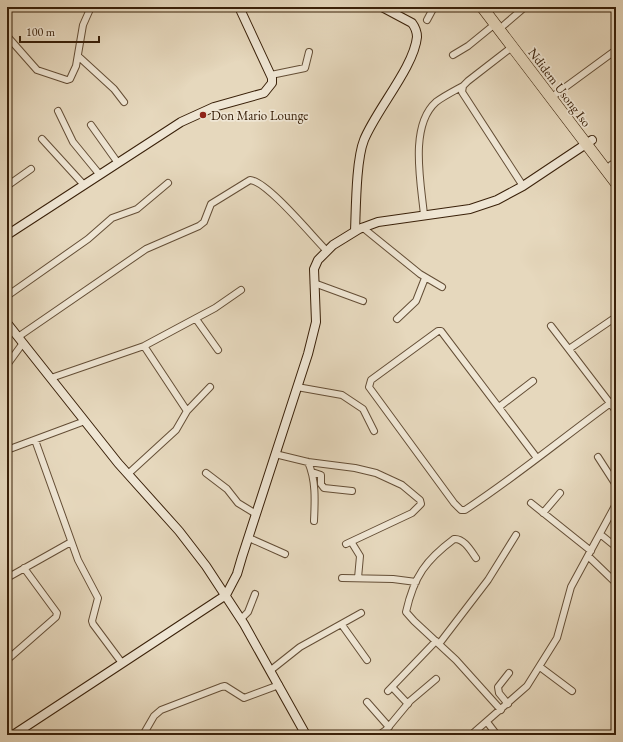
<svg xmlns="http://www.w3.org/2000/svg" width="623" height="742" font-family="'EB Garamond',serif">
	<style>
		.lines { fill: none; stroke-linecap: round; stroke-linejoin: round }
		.street-casing { stroke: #644e36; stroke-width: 8 }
		.secondary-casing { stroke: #392009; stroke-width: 10 }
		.highway-casing { stroke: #392009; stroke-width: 12 }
		.street { stroke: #efe6d4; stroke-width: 6 }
		.secondary { stroke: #efe6d4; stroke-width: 8 }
		.highway { stroke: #e6d8bd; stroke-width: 11 }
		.poi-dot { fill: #8f2418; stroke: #efe6d4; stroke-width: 1.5 }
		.labels { text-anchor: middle; stroke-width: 3.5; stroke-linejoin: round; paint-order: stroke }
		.street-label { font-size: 13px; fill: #392009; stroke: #efe6d4 }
		.poi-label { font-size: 13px; fill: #392009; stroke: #efe6d4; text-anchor: start }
	</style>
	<rect width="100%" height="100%" fill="#e6d8bd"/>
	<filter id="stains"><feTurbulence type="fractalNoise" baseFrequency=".005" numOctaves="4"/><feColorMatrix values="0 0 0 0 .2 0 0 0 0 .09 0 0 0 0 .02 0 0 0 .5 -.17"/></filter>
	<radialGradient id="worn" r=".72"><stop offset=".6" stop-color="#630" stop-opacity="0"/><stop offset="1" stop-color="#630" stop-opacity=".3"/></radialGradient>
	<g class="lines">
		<g class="street-casing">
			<path id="street" d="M427,20l7,-13
				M504,25l21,-18
				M7,36l30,34 30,10 3,-1 6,-13 7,-41 8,-18
				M512,47l-44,34 -5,5 -1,6 61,94
				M453,55l15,-9 27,-22
				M78,56l36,33 10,13
				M271,75l34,-7 4,-16
				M556,94l60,-44
				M58,111l15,31 27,33
				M91,125l27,38
				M42,139l42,46
				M611,165l5,-3
				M7,186l24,-17
				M424,215c-3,-32 -15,-89 12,-113 8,-6 18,-11 27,-16
				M362,227l58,47 22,13
				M314,283l49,18
				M7,296l81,-57 24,-21 25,-9 31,-26
				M196,319l22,31
				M397,319l19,-18 9,-23
				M551,326l65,85
				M18,337l128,-88 53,-23 5,-4 7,-18 39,-24c17,1 62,56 76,70
				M144,346l43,65
				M569,349l47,-32
				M7,365l16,-22
				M51,378l93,-32 71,-38 26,-18
				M297,387l45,8 21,14 11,22
				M499,407l34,-26
				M35,440l43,120 20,38 -6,23 1,3 29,39
				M7,450l78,-29
				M275,454l33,8 47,6 21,5 26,12 18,15 1,4 -9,9 -66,31
				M598,457l18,28
				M537,458l-96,-127h-3l-67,49 -2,7 85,116 7,7h4c52,-34 100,-74 151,-111
				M308,462c8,18 7,38 6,59
				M312,472l9,3v9l3,4 28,3
				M206,473l21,16 11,14 18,11
				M128,474l48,-44 11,-19 23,-24
				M531,503l60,48
				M543,513l17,-20
				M600,534l16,13
				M249,538l36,16
				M352,543l8,13 -2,22
				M588,556l28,27
				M476,558c-5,-7 -12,-20 -22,-19 -28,21 -40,37 -48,73l8,9 42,39 45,50
				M7,578l64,-36
				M342,578l51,1 23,3
				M241,619l7,-7 7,-18
				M342,625l25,35
				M439,644l49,-64 28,-45
				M7,660l49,-43 1,-4 -33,-45
				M540,667l32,24
				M271,670l29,-23 61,-34
				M392,687l16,17
				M388,691l48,-50
				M367,702l22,25
				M508,704l-9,-11 -1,-6 11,-14
				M487,722l10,13
				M143,735l11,-19 7,-6 60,-23 4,-1 19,12 35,-13
				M379,735l7,-5 24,-29 26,-22
				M471,735l56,-49 30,-48 14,-51 45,-83"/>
		</g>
		<g class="secondary-casing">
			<path id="secondary" d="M355,231c1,-23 1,-71 9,-91 12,-30 50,-73 53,-103 0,-5 -2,-10 -5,-14l-30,-16
				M7,235l174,-113 33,-15 50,-14 8,-10v-5l-33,-71
				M7,323l111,140 61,68 27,35 38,58 62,111
				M13,735l213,-140 11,-21 5,-17 66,-203 8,-32 -2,-53 4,-9 15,-15 26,-16 19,-7 92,-13 27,-9 26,-14 69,-46"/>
		</g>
		<g class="highway-casing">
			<path id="highway" d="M482,7l134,176"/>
		</g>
		<use href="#street" class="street"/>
		<use href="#secondary" class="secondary"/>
		<use href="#highway" class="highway"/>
	</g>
	<circle class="poi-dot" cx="203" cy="115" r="4"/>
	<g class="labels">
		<g class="street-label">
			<text transform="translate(560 87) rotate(53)" y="5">Ndidem Usong Iso</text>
		</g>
		<g class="poi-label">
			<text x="211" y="120">Don Mario Lounge</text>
		</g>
	</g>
	<rect width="623" height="742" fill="none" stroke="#e6d8bd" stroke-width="24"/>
	<rect x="8" y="8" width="607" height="726" fill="none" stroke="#392009" stroke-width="2"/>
	<rect x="12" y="12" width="599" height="718" fill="none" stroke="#392009"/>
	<path d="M20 36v6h79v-6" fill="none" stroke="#392009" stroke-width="2"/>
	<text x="26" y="36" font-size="12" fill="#392009" stroke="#efe6d4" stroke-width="3" paint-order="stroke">100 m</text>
	<rect width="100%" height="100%" filter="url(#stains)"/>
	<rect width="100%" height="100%" fill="url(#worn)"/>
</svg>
